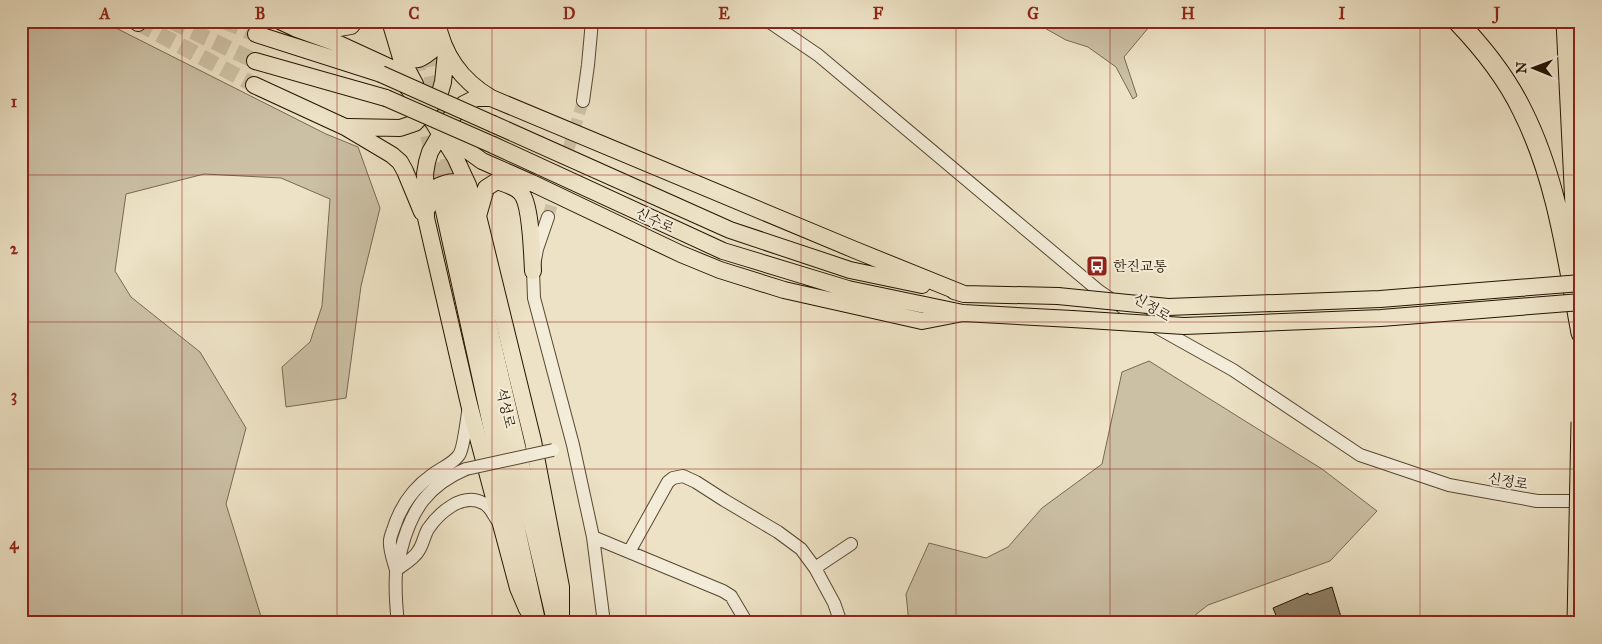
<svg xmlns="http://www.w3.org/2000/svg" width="1602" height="644" font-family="'IM FELL Great Primer','Noto Serif KR',serif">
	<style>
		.green { fill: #cbbfa4; stroke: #786952 }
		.building { fill: #8d7f66; stroke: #251300 }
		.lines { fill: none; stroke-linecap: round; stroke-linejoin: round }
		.minor-tunnel { stroke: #cfc3a7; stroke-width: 12; stroke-dasharray: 12 6; stroke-linecap: butt }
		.major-tunnel { stroke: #cfc3a7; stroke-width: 16; stroke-dasharray: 16 8; stroke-linecap: butt }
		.highway-tunnel { stroke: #cfc3a7; stroke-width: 19; stroke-dasharray: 19 9; stroke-linecap: butt }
		.minor-casing { stroke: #574731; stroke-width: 14 }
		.major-casing { stroke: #251300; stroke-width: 18 }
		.highway-casing { stroke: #251300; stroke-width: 21 }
		.minor { stroke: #f3ecd9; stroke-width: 12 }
		.major { stroke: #ede2c5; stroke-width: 16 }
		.highway { stroke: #ede2c5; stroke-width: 19 }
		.minor-bridge-casing { stroke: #574731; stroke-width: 14; stroke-linecap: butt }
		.major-bridge-casing { stroke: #251300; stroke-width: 18; stroke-linecap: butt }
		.highway-bridge-casing { stroke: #251300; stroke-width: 21; stroke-linecap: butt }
		.minor-bridge { stroke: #f3ecd9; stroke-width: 12 }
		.major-bridge { stroke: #ede2c5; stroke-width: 16 }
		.highway-bridge { stroke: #ede2c5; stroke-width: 19 }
		.grid { fill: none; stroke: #8f2418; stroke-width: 1; stroke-opacity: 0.55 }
		.labels { text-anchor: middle; stroke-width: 4; stroke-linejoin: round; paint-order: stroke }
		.street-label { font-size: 14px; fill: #251300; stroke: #f3ecd9 }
		.poi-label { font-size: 14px; fill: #251300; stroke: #f3ecd9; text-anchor: start }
		.neatline { fill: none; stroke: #8f2418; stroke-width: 2 }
		.grid-label { font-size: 16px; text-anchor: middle; font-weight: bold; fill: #8f2418 }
	</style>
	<rect width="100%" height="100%" fill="#ede2c5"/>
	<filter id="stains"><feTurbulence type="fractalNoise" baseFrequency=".004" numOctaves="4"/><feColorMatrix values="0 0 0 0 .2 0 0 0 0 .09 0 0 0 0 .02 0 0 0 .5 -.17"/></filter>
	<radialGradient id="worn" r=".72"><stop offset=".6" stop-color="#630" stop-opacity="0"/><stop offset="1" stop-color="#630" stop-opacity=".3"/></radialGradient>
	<path class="green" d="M21,21h81l224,113 32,13 22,61 -19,78 -15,112 -60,9 -4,-40 28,-25 12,-36 8,-107 -49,-21 -77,-4 -78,20 -11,77 16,26 69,55 46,76 -20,76 37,119h-242z
		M1013,21h141l-30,36 13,39 -4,3 -17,-32 -28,-20 -22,-7 -25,-14z
		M1149,361l173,108 55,42 -47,50 -122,44 -23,18h-276l-3,-29 23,-51 57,15 22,-11 34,-39 60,-44 20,-92z"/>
	<path class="building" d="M1332,587l9,30 -18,6h-44l-6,-15 35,-15 1,2z"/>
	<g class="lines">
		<path class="minor-tunnel" d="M548,217l35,-116"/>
		<path class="major-tunnel" d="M171,21l84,40
			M224,21l32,13
			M138,23l116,62"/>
		<path class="highway-tunnel" d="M428,48l28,145
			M413,53l29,142"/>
		<g class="minor-casing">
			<path id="minor" d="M768,21l50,34 281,236 32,22 102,57 127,85 89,30 88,16h44
				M583,101l5,-36 4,-44
				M548,217l-11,32 -4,22 1,27 39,147 20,92 11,86
				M593,537l130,54 8,5 16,27
				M629,552l39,-70 5,-4 10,-2 13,6 28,18 54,32 23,17 14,19 19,35 7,20
				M815,568l36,-24
				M396,570c-2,-8 -7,-20 -6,-29 0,-4 2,-8 3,-11 7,-23 19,-41 39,-55 9,-7 21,-11 27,-20 5,-7 8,-38 10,-49
				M396,570c7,-5 19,-12 23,-20 4,-6 5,-14 9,-21 11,-16 34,-37 55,-26 7,3 10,11 14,17
				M398,623c-2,-17 -3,-34 -2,-51 1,-7 4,-15 5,-22 10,-40 27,-65 65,-81"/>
		</g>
		<g class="major-casing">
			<path id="major" d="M136,21l2,2
				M280,21l17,8 42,15 50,23 9,8 30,39 27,43 13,28 10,31 55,225 28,146v34
				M390,21l11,37 14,26
				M437,21c6,34 25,60 54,77l364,152 109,44
				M310,30h18l23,-4 4,-5
				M256,34l125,40
				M401,58c17,4 21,1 34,-10l1,-9
				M255,61l131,37
				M254,85l91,42 47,28 8,7 5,9 17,41
				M491,98h-15l-12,6 -16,17 -18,31 -3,10 -2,12 1,44 43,186 49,184 9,21
				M493,124l237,106 120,40 72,15
				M348,127l52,1 15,-5 24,-27 4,-14 3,-29
				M447,131l13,14 22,16 50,22 149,71 39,16 64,20 138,31 41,-8
				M493,145l230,106 125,38 115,24 109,6
				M497,181c8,3 18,5 24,12 10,11 11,61 12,78
				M429,206l4,-17c13,-7 20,-9 35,-4
				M478,216l8,-28 11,-7 8,-2
				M954,291l10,3 94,2"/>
		</g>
		<g class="highway-casing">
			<path id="highway" d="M406,21l7,32
				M423,21l5,27
				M1457,21c25,26 49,56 65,89 35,69 45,148 59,223
				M1566,21l12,246
				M456,193l101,430
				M442,195l94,428"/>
		</g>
		<use href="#minor" class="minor"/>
		<use href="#major" class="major"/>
		<use href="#highway" class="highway"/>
		<g class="minor-bridge-casing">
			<path id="minor-bridge" d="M466,469l87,-19"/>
		</g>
		<g class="major-bridge-casing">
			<path id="major-bridge" d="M381,74l112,50
				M386,98l107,47
				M1058,296l110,11 212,-8 201,-16
				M1072,319l112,7 197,-8 200,-16"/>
		</g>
		<g class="highway-bridge-casing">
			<path id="highway-bridge" d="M1577,623l4,-201"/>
		</g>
		<use href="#minor-bridge" class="minor-bridge"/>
		<use href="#major-bridge" class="major-bridge"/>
		<use href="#highway-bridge" class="highway-bridge"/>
	</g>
	<path class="grid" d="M182,21v602M337,21v602M492,21v602M646,21v602M801,21v602M956,21v602M1110,21v602M1265,21v602M1420,21v602M21,175h1560M21,322h1560M21,469h1560"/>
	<defs>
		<g id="bus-square" transform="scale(1.125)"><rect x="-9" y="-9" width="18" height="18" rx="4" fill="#8f2418" stroke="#f3ecd9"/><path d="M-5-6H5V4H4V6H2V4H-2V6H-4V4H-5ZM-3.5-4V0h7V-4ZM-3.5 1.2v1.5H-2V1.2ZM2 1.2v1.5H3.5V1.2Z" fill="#fff"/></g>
	</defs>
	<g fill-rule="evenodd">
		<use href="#bus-square" x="1097" y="266"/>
	</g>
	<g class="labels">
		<g class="street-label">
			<text transform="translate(655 220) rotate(25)" y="5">신수로</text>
			<text transform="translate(1152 307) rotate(31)" y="5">신정로</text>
			<text transform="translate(506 408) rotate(77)" y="5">석성로</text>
			<text transform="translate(1508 481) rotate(10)" y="5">신정로</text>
		</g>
		<g class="poi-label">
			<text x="1113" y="271">한진교통</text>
		</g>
	</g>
	<rect width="1602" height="644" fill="none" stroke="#ede2c5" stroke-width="55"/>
	<g transform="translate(1534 68) rotate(271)" stroke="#f3ecd9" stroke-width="4" paint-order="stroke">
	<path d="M0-4L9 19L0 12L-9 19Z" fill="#251300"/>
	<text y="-8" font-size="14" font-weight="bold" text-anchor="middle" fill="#251300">N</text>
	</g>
	<rect x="28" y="28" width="1546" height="588" class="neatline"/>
	<g class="grid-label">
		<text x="105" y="19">A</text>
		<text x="260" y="19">B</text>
		<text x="414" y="19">C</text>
		<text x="569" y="19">D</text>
		<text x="724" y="19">E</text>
		<text x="878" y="19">F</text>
		<text x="1033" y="19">G</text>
		<text x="1188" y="19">H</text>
		<text x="1342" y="19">I</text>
		<text x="1497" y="19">J</text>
		<text x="14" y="107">1</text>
		<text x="14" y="254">2</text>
		<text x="14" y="401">3</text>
		<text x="14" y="549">4</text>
	</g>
	<rect width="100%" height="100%" filter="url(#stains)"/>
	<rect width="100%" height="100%" fill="url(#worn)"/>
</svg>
